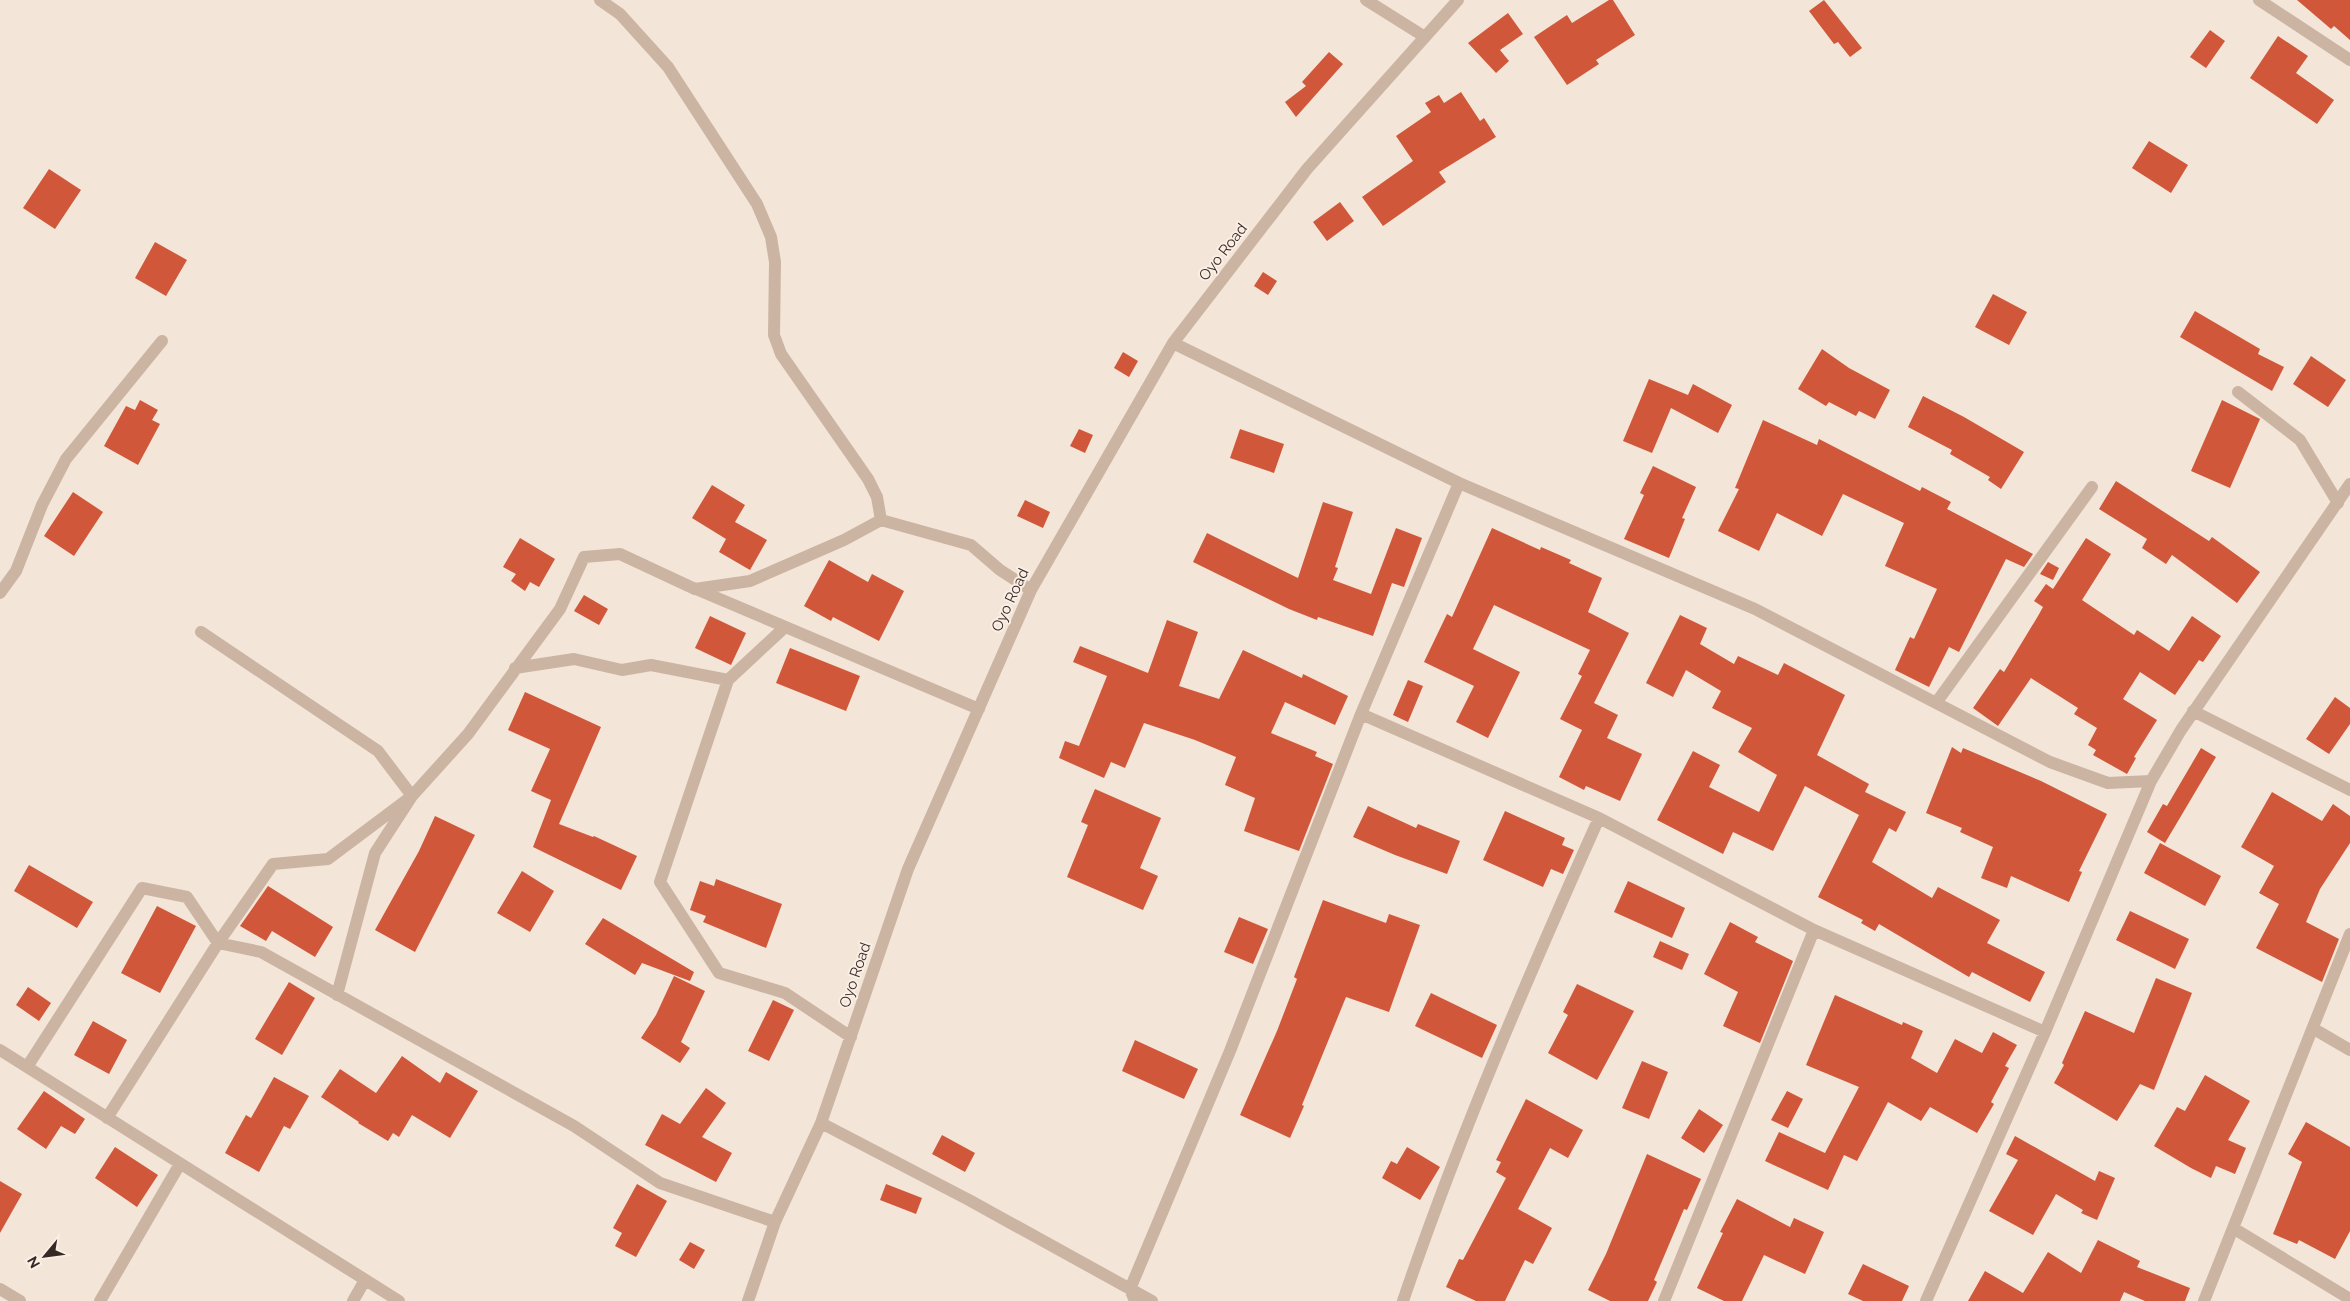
<svg xmlns="http://www.w3.org/2000/svg" width="2350" height="1301" font-family="Raleway,sans-serif">
	<style>
		.building { fill: #d0573a }
		.lines { fill: none; stroke-linecap: round; stroke-linejoin: round }
		.minor { stroke: #ccb4a3; stroke-width: 12 }
		.labels { text-anchor: middle; stroke-width: 4; stroke-linejoin: round; paint-order: stroke }
		.street-label { font-size: 15px; fill: #362a26; stroke: #fbefe5 }
	</style>
	<rect width="100%" height="100%" fill="#f3e5d8"/>
	<path class="building" d="M1609,0h4l22,35 -39,25 3,4 -32,21 -33,-48 33,-22 5,8z
		M1824,0l38,48 -12,9 -12,-15 -4,2 -25,-33z
		M2297,0h53v40l-16,-14 -3,3z
		M1508,13l15,21 -23,16 9,11 -13,12 -28,-30z
		M2210,30l15,11 -19,27 -16,-11z
		M2278,36l30,20 -12,17 38,27 -17,24 -67,-46z
		M1329,52l14,12 -47,53 -11,-15 21,-16 -4,-4z
		M1461,92l19,29 4,-3 12,19 -57,35 7,10 -63,44 -21,-29 51,-36 -17,-25 35,-24 -6,-9 14,-8 5,8z
		M2149,141l39,24 -17,28 -39,-25z
		M49,169l32,21 -26,39 -32,-21z
		M1340,202l14,19 -27,20 -14,-19z
		M155,242l32,18 -21,36 -31,-18z
		M1263,272l14,9 -9,14 -14,-9z
		M1993,294l34,18 -18,33 -34,-18z
		M2195,311l65,38 -2,5 26,13 -12,24 -92,-54z
		M1822,349l27,19 41,22 -15,29 -16,-8 -3,5 -27,-14 -3,4 -28,-17z
		M1123,352l15,9 -9,16 -15,-9z
		M2311,356l35,24 -18,27 -35,-23z
		M1649,379l39,16 5,-11 39,21 -14,28 -47,-25 -19,45 -29,-12z
		M1923,396l41,21 60,35 -23,37 -13,-9 2,-3 -40,-23 2,-4 -44,-23z
		M140,400l18,10 -6,10 8,4 -22,41 -34,-19 22,-40 9,4z
		M2222,400l38,19 -30,69 -39,-17z
		M1763,420l54,25 2,-6 101,52 2,-4 29,15 -4,7 86,45 -9,13 -18,-8 -47,93 -10,-5 -20,40 -34,-17 15,-33 4,2 23,-50 -52,-23 19,-43 -61,-29 -21,42 -45,-23 -18,38 -41,-20 21,-42 -4,-1z
		M1079,429l14,6 -8,18 -15,-7z
		M1240,429l44,15 -10,29 -44,-15z
		M1653,466l43,21 -14,31 3,1 -16,39 -45,-19 20,-44 -4,-2z
		M2116,481l93,60 3,-4 48,35 -23,31 -65,-48 -6,9 -24,-16 5,-9 -48,-30z
		M712,485l33,20 -10,17 32,18 -17,30 -31,-18 7,-13 -34,-21z
		M73,492l30,20 -29,44 -30,-20z
		M1025,500l25,12 -7,16 -26,-12z
		M1323,502l30,10 -18,55 3,1 -5,12 38,14 25,-66 26,10 -18,49 -12,-4 -19,53 -55,-19 -1,3 -28,-11 -96,-47 14,-29 91,45z
		M1492,528l48,22 1,-3 30,13 -2,3 33,15 -14,34 41,21 -35,70 24,12 -11,23 35,16 -22,47 -34,-15 -2,4 -25,-13 23,-47 -22,-11 22,-43 -4,-2 12,-24 -96,-45 -21,44 47,23 -32,66 -32,-16 18,-36 -50,-24 23,-48 5,3z
		M520,538l35,21 -16,28 -9,-5 -5,9 -14,-10 5,-7 -13,-7z
		M2086,538l25,16 -29,46 52,35 3,-5 32,21 23,-35 29,20 -18,26 -4,-2 -24,35 -35,-23 -17,27 34,21 -23,37 2,1 -9,16 -34,-19 3,-5 -8,-5 9,-17 -23,-14 4,-6 -47,-30 -33,48 -25,-18 27,-39 4,3 34,-56 5,-9 -9,-6 12,-17 7,5z
		M829,560l39,22 4,-8 32,17 -25,50 -46,-24 -2,4 -27,-15z
		M2048,562l11,6 -6,12 -13,-6z
		M584,595l24,14 -9,16 -25,-14z
		M1680,615l27,13 -7,16 34,20 4,-8 40,19 6,-12 61,32 -28,60 52,29 -4,8 41,20 -10,20 -7,-4 -17,34 60,36 6,-11 62,33 -13,23 58,29 -15,30 -58,-30 -3,5 -90,-53 -4,7 -14,-8 2,-3 -45,-23 41,-82 -54,-29 -32,65 -40,-19 -10,22 -66,-34 36,-69 27,14 -11,22 50,25 18,-37 -39,-23 14,-24 -40,-20 9,-17 -35,-21 -13,27 -27,-14z
		M710,616l36,17 -15,32 -36,-17z
		M1167,620l31,12 -19,54 40,13 24,-49 59,28 1,-4 45,22 -13,29 -50,-23 -14,31 46,19 -2,4 18,8 -34,87 -55,-20 11,-33 -30,-13 11,-28 -41,-17 -51,-17 -19,45 -14,-6 -7,16 -45,-20 6,-17 14,5 28,-70 -34,-14 7,-16 68,27z
		M790,648l70,28 -14,35 -70,-28z
		M1408,680l15,6 -15,36 -15,-7z
		M525,692l76,35 -42,97 34,13 1,-1 43,20 -16,34 -88,-43 18,-47 -20,-9 19,-42 -42,-19z
		M2335,697l15,11v16l-21,30 -23,-15z
		M1952,747l9,6 2,-5 78,33 66,33 -28,57 3,1 -13,30 -58,-26 -4,12 -26,-10 12,-31 -33,-15 2,-4 -36,-15z
		M2201,748l15,9 -51,86 -18,-11 16,-28 4,2z
		M1095,789l66,29 -21,50 18,8 -15,34 -76,-33 21,-52 -7,-3z
		M2272,792l50,29 11,-17 17,12v27l-30,46 -14,33 33,17 -17,43 -66,-34 23,-44 -20,-11 15,-27 -33,-19z
		M1368,806l48,22 2,-4 42,17 -13,33 -52,-19 -42,-18z
		M1505,811l60,27 -3,7 12,5 -11,24 -12,-5 -8,18 -60,-27z
		M435,816l40,19 -60,117 -40,-22 44,-79z
		M2160,843l61,33 -16,30 -61,-33z
		M29,865l64,37 -16,26 -63,-37z
		M522,871l32,20 -24,41 -33,-19z
		M716,879l66,25 -16,44 -63,-26 3,-6 -16,-6 10,-29 14,5z
		M1628,881l57,27 -13,30 -58,-26z
		M268,886l65,41 -18,30 -43,-26 -6,10 -26,-15z
		M1323,900l63,23 3,-9 31,11 -31,87 -43,-15 -44,108 2,1 -14,32 -50,-23 37,-84 20,-52 -3,-2z
		M157,906l39,20 -36,67 -39,-20z
		M2130,911l59,28 -14,30 -59,-29z
		M1239,917l29,12 -15,35 -29,-12z
		M603,918l91,54 -4,9 -48,-18 -7,12 -50,-31z
		M1730,922l28,15 -3,5 38,19 -33,82 -37,-17 15,-34 -34,-18z
		M1660,941l29,13 -7,16 -29,-13z
		M674,976l31,15 -24,51 9,6 -10,15 -39,-25 15,-23z
		M2156,978l36,15 -38,97 -14,-6 -23,37 -63,-38 10,-18 -2,-2 23,-52 49,22z
		M289,982l26,16 -33,57 -27,-16z
		M1577,984l57,27 -37,69 -49,-27 20,-38 -5,-3z
		M28,987l23,16 -12,18 -23,-16z
		M1431,993l66,32 -15,33 -67,-32z
		M1835,995l67,30 1,-3 20,9 -12,27 26,15 18,-34 27,14 11,-21 24,13 -12,21 4,2 -18,34 3,2 -17,29 -47,-26 -9,14 -33,-19 -31,59 -13,-6 -16,35 -63,-29 14,-29 46,21 34,-66 -53,-22z
		M773,1000l21,10 -25,51 -21,-10z
		M93,1021l34,19 -18,34 -35,-19z
		M1135,1040l63,29 -14,30 -62,-28z
		M402,1056l38,27 6,-11 32,19 -28,47 -38,-23 -13,22 -6,-4 -5,8 -30,-18 1,-1 -38,-25 19,-28 36,24z
		M1642,1061l26,11 -19,47 -27,-11z
		M2205,1075l45,26 -22,39 18,8 -11,26 -19,-8 -5,12 -20,-10 -37,-22 23,-39 8,4z
		M274,1077l35,19 -19,33 -6,-3 -25,46 -34,-19 21,-38 5,3z
		M706,1088l20,15 -24,34 30,16 -16,29 -71,-37 17,-31 18,10z
		M44,1091l41,28 -10,15 -14,-8 -15,23 -29,-20z
		M1787,1091l16,8 -15,29 -17,-8z
		M1526,1099l57,31 -15,28 -18,-10 -32,61 34,19 -19,36 -8,-4 -20,41h-29l-30,-14 13,-28 4,1 43,-82 -10,-6 5,-10 -5,-2z
		M1699,1109l24,16 -19,28 -23,-15z
		M2306,1122l44,25v84l-15,28 -36,-19 -2,4 -24,-10 29,-72 -14,-8z
		M942,1135l33,18 -10,19 -33,-18z
		M2015,1136l80,45 4,-10 16,7 -18,42 -16,-7 2,-3 -27,-16 -23,41 -44,-24 29,-51 -12,-6z
		M115,1147l43,28 -21,32 -42,-29z
		M1407,1147l33,20 -20,33 -38,-22 9,-17 6,3z
		M1647,1154l54,25 -14,31 -3,-1 -30,71 3,2 -9,19h-38l-22,-11 18,-36z
		M0,1181l22,13 -22,39z
		M637,1184l30,17 -31,56 -21,-11 7,-13 -9,-5z
		M886,1184l36,14 -6,16 -36,-14z
		M1737,1199l53,28 4,-9 30,14 -19,42 -41,-19 -22,46h-18l-27,-13 26,-55 -3,-1z
		M2098,1240l42,21 -3,6 53,21 -5,13h-40l-21,-9 -4,9h-152l17,-30 38,22 25,-41 33,21z
		M690,1242l15,8 -11,19 -15,-9z
		M1863,1264l46,22 -7,15h-39l-15,-7z"/>
	<g class="lines">
		<path class="minor" d="M600,0l20,14 48,53 89,137 14,33 4,25 -1,73 7,19 87,125 9,18 4,23 90,25 29,25 31,20
			M1366,0l59,37
			M2259,0l91,60
			M1173,343l286,140 296,126 295,153 58,21 43,-2 30,-51 169,-246
			M2238,392l62,48 38,63
			M1459,483l-98,231 238,104 215,112 231,102
			M696,589l283,120
			M0,593l16,-22 26,-66 24,-46 96,-118
			M785,627l-57,53 -68,202 59,91 66,20 66,44
			M201,632l177,119 34,45 -37,57 -38,142
			M515,668l59,-9 48,11 29,-5 77,15
			M1936,703l156,-216
			M2193,711l157,79
			M2314,1029l36,21
			M0,1050l399,251
			M27,1067l115,-179 45,9 31,46 43,9 313,174 86,57 115,39
			M107,1118l111,-175 55,-79 55,-5 84,-63 56,-62 92,-125 24,-52 36,-3 75,35 55,-8 94,-41 37,-20
			M821,1123l148,77 183,101
			M2233,1228l117,71
			M0,1289l20,12
			M100,1301l77,-132
			M353,1301l12,-21
			M748,1301l27,-79 46,-99 87,-254 123,-279 142,-247 134,-174 151,-169
			M1135,1301l-5,-12 100,-238 131,-337
			M1403,1301c56,-165 125,-324 196,-483
			M1664,1301l150,-371
			M1926,1301l119,-269 106,-251
			M2204,1301l146,-367"/>
	</g>
	<g class="labels">
		<g class="street-label">
			<text transform="translate(1223 252) rotate(-52)" y="5">Oyo Road</text>
			<text transform="translate(1010 600) rotate(-65)" y="5">Oyo Road</text>
			<text transform="translate(855 975) rotate(-71)" y="5">Oyo Road</text>
		</g>
	</g>
	<g transform="translate(45 1256) rotate(241)" stroke="#fbefe5" stroke-width="4" paint-order="stroke">
	<path d="M0-4L9 19L0 12L-9 19Z" fill="#362a26"/>
	<text y="-8" font-size="14" font-weight="bold" text-anchor="middle" fill="#362a26">N</text>
	</g>
</svg>
